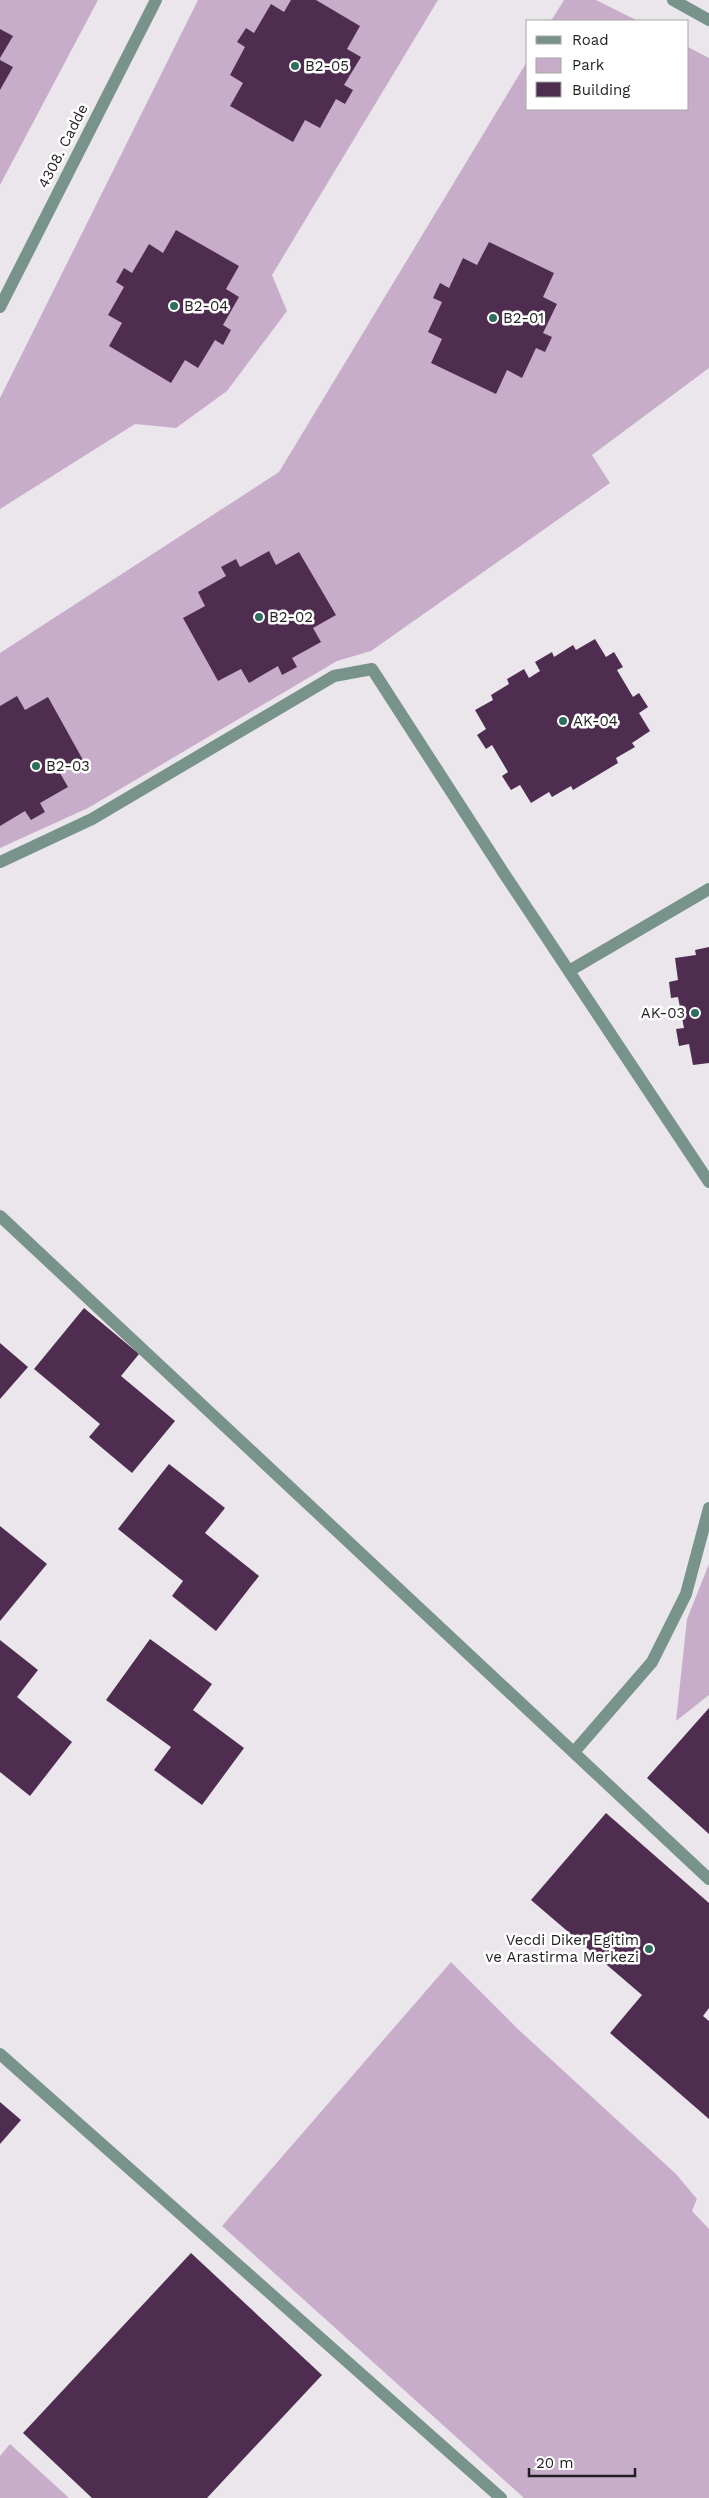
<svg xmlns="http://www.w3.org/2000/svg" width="709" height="2498" font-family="'Work Sans',sans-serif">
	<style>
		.green { fill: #c8adca }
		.building { fill: #4f2d51 }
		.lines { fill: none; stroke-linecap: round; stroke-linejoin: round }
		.lane { stroke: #78938a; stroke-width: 12 }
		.street { stroke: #78938a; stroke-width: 12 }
		.poi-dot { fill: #2d6e5c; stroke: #fff; stroke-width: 2 }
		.labels { text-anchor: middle; stroke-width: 5; stroke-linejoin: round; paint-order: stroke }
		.poi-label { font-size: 15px; fill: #211f21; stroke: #fff; text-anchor: start }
		.street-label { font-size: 15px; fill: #211f21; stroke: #fff }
	</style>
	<rect width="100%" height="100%" fill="#ebe6ec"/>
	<path class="green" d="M0,0h98l-98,185z
		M198,0h240l-166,275 15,36 -60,80 -51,37 -41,-4 -135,85v-111z
		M564,0h32l42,21h-87z
		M688,47l21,11v310l-117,87 18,28 -239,168 -34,10 -249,147 -88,40v-195l279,-181 249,-412v49h160z
		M709,1564v131l-33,26 11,-102z
		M451,1962l69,69 156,143 21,25 -5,12 17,18v269h-185l-302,-272z
		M10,2444l59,54h-69v-42z"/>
	<path class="building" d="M291,0h25l44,26 -13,23 14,8 -17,28 9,5 -8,14 -9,-5 -16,29 -15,-8 -12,22 -63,-36 13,-23 -13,-8 15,-28 -8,-5 9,-14 8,5 17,-29 13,8z
		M0,29l13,7 -13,22z
		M0,60l13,7 -13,23z
		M176,230l63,36 -13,23 13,8 -16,28 8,5 -8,15 -8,-5 -17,28 -13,-8 -14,23 -62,-37 13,-23 -14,-8 16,-28 -8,-5 8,-14 8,5 17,-29 14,9z
		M489,242l65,31 -11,24 14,7 -14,29 9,4 -7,15 -9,-4 -14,30 -15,-8 -11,24 -65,-31 11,-24 -14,-7 14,-30 -9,-4 7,-15 9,5 14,-30 14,7z
		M269,551l7,14 23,-13 37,63 -23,13 8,14 -29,16 5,9 -15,8 -4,-9 -29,17 -8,-14 -23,12 -35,-63 22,-12 -7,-14 28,-16 -5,-9 15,-8 4,8z
		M595,639l11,18 8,-5 9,15 -6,3 16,27 6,-4 9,14 -9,6 11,18 -18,12 3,4 -19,11 2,5 -45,27 -2,-4 -19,11 -3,-5 -18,11 -11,-18 -9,5 -9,-14 6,-4 -16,-27 -6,4 -9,-14 9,-6 -11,-19 18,-10 -2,-5 18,-11 -2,-5 17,-10 5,9 11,-7 -5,-9 17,-10 2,5 19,-12 3,5z
		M17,696l8,14 23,-13 35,63 -23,13 8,14 -28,16 5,9 -14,8 -6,-9 -25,15v-120z
		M709,947v116l-16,2 -4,-21 -10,2 -3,-17 8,-1 -6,-31 -7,1 -2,-16 9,-2 -3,-22 21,-3 -1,-5z
		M84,1308l55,46 -18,22 54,45 -43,52 -43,-36 11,-13 -66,-55z
		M0,1343l28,24 -28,32z
		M169,1464l56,44 -20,25 54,43 -43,55 -44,-35 11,-15 -65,-52z
		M0,1526l47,38 -47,57z
		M150,1639l62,45 -19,26 51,38 -42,57 -48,-35 17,-23 -65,-47z
		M0,1640l38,30 -21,27 55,45 -42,54 -30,-24z
		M709,1708v126l-62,-56z
		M606,1813l103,90v105l-6,8 6,5v98l-99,-86 32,-38 -111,-95z
		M0,2102l21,18 -21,24z
		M191,2253l131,122 -115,123h-115l-69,-65z"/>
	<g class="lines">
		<path class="lane" d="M0,862l92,-43 242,-143 38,-7 133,206 204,307
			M569,971l140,-82
			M0,1216l709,663
			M0,2054l501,444"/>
		<path class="street" d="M673,0l36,20
			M0,307l156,-307
			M574,1752l78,-90 34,-68 23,-86"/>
	</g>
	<g class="poi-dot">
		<circle cx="295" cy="66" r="5"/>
		<circle cx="174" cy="306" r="5"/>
		<circle cx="493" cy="318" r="5"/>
		<circle cx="259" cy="617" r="5"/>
		<circle cx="563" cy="721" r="5"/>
		<circle cx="36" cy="766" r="5"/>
		<circle cx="695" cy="1013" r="5"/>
		<circle cx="649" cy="1949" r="5"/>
	</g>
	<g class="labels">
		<g class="poi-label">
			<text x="305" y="71">B2-05</text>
			<text x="184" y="311">B2-04</text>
			<text x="503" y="323">B2-01</text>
			<text x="269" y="622">B2-02</text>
			<text x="573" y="726">AK-04</text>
			<text x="46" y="771">B2-03</text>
			<text x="685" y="1018" text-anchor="end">AK-03</text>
			<text x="639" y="1945" text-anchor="end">Vecdi Diker Egitim<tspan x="639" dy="17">ve Arastirma Merkezi</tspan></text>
		</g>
		<g class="street-label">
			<text transform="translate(63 146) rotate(-63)" y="5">4308. Cadde</text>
		</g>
	</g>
	<rect x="526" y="20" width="162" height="90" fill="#ffffff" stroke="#a6a5a6"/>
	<rect x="536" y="36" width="25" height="8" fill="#78938a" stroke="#a6a5a6"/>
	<text x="572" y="45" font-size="15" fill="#211f21">Road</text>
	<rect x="536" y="58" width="25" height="15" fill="#c8adca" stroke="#a6a5a6"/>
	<text x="572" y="70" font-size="15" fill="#211f21">Park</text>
	<rect x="536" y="82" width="25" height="15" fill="#4f2d51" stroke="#a6a5a6"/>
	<text x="572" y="95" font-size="15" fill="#211f21">Building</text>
	<path d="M529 2468v8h106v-8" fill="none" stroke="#211f21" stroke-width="2.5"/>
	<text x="536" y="2468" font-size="15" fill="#211f21" stroke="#ffffff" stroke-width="4" paint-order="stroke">20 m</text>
</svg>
